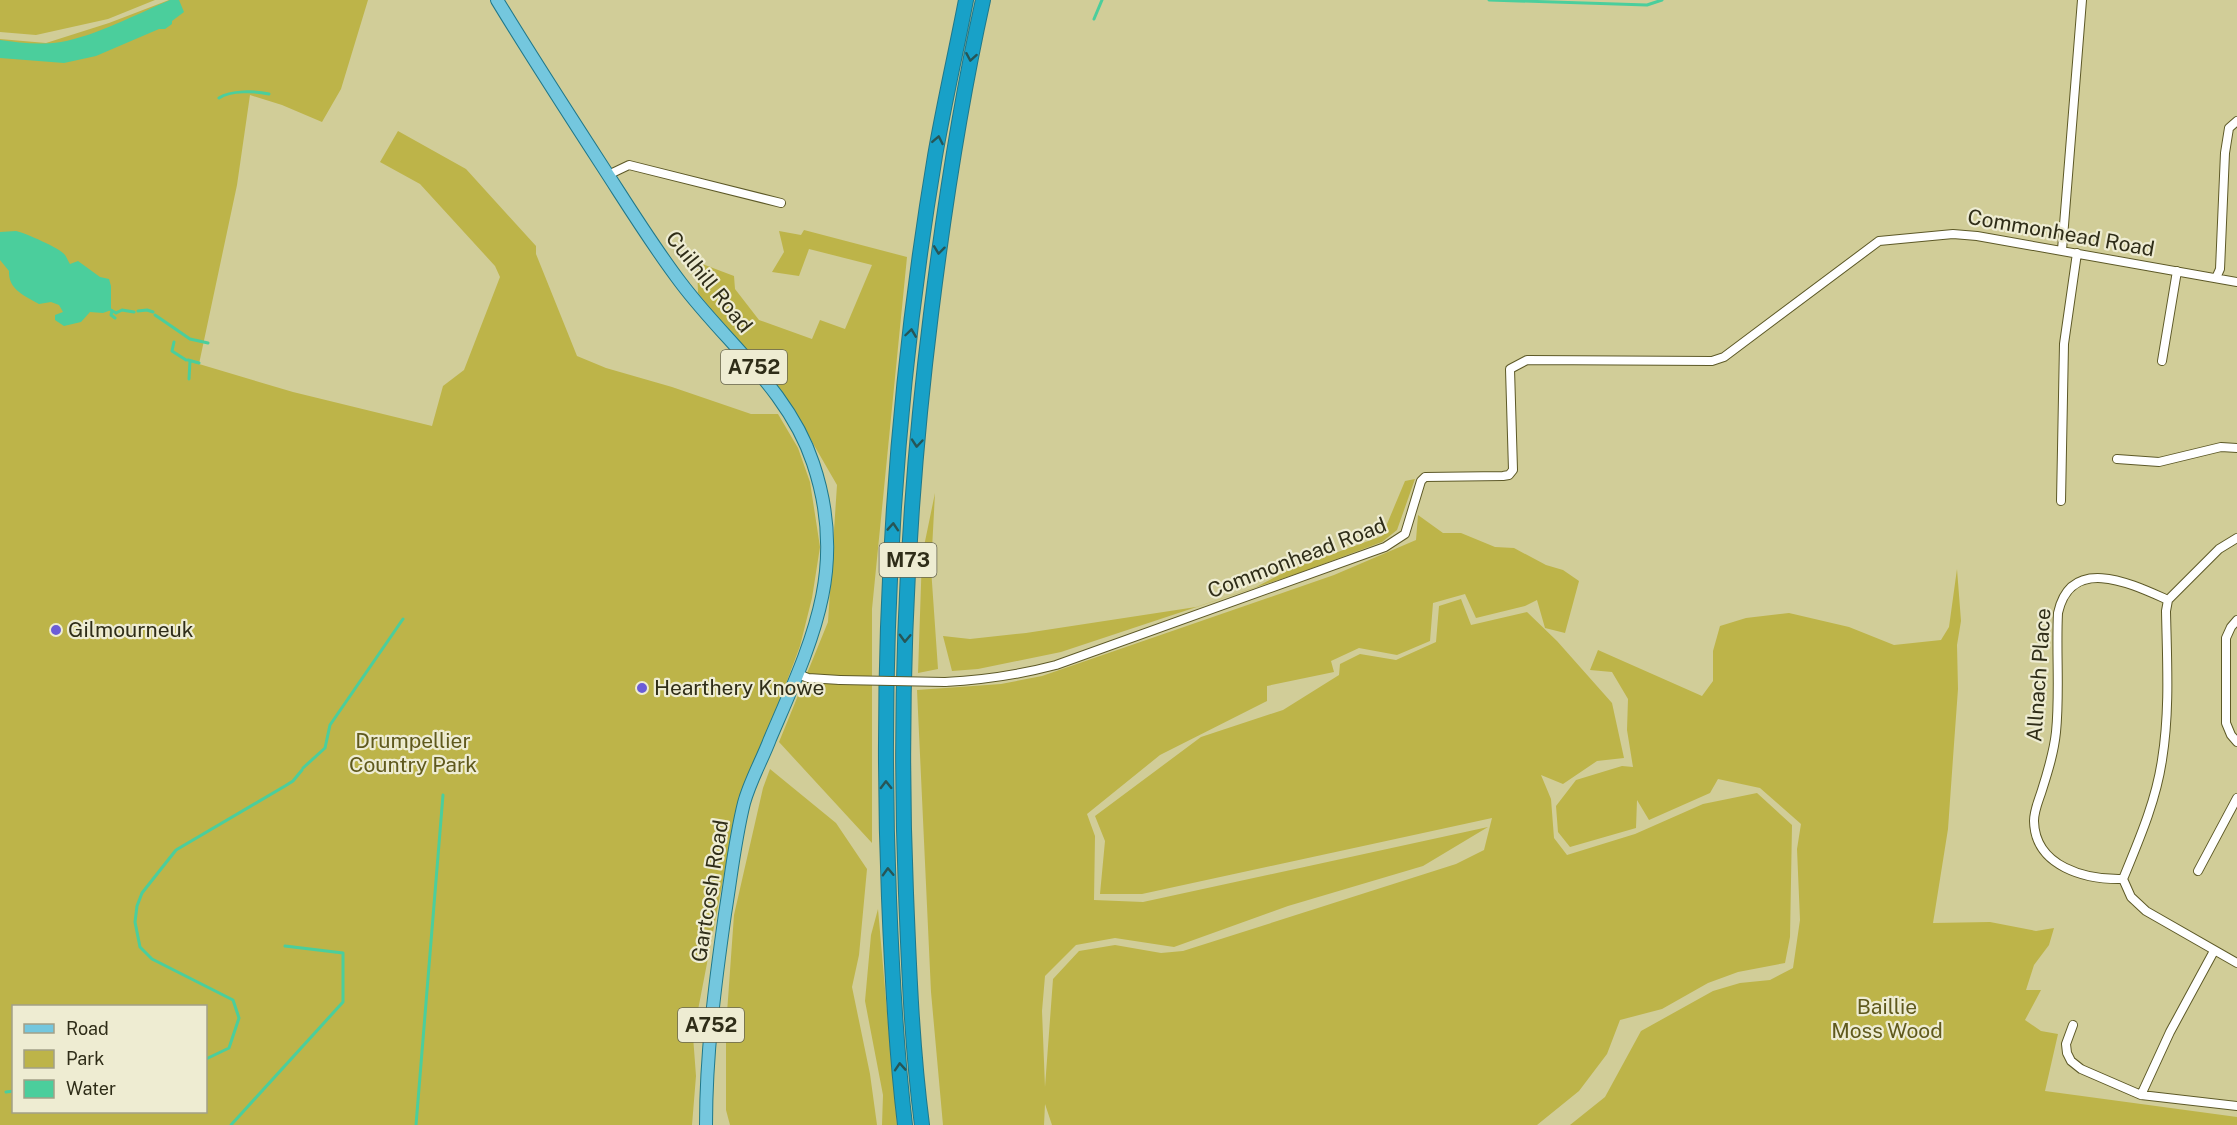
<svg xmlns="http://www.w3.org/2000/svg" width="2237" height="1125" font-family="'Public Sans',sans-serif">
	<style>
		.green { fill: #bdb449; fill-rule: evenodd }
		.water { fill: #4bce9c }
		.lines { fill: none; stroke-linecap: round; stroke-linejoin: round }
		.stream { stroke: #4bce9c; stroke-width: 3 }
		.street-casing { stroke: #5d5927; stroke-width: 10 }
		.primary-casing { stroke: #20788a; stroke-width: 14 }
		.highway-casing { stroke: #20788a; stroke-width: 16 }
		.street { stroke: #fff; stroke-width: 8 }
		.primary { stroke: #74c7de; stroke-width: 12 }
		.highway { stroke: #18a1c8; stroke-width: 14 }
		.street-bridge-casing { stroke: #5d5927; stroke-width: 10; stroke-linecap: butt }
		.street-bridge { stroke: #fff; stroke-width: 8 }
		.oneway { stroke: #275656 }
		.poi-dot { fill: #6b5dd7; stroke: #eeecd2; stroke-width: 2 }
		.labels { text-anchor: middle; stroke-width: 4.5; stroke-linejoin: round; paint-order: stroke }
		.shield { fill: #eeecd2; stroke: #686650; stroke-width: 1.5 }
		.shield-label { font-size: 20px; font-weight: bold; fill: #2f2d18 }
		.street-label { font-size: 21px; fill: #2f2d18; stroke: #eeecd2 }
		.poi-label { font-size: 21px; fill: #2f2d18; stroke: #eeecd2; text-anchor: start }
		.park-label { font-size: 21px; fill: #5f591d; stroke: #eeecd2 }
	</style>
	<rect width="100%" height="100%" fill="#d1cd98"/>
	<path class="green" d="M0,0h155l-47,19 -72,16 -36,-3z
		M169,0h199l-27,89 -19,33 -40,-17 -32,-10 -13,90 -38,179 94,28 139,34 11,-40 21,-16 36,-93 -5,-11 -75,-82 -40,-22 18,-31 68,38 70,77v8l41,102 29,12 66,19 79,27h27l20,34 12,34 10,65 -8,51 -12,48 -66,177 -41,213 3,40 -4,49h-692v-1086l46,4 63,-20zM14,1006h192v106h-192z
		M804,230l103,27 -35,352v234l-93,-101 49,-120 9,-137 -45,-78 -94,-114 -1,-31 37,14 1,13 24,31 53,19 8,-19 25,9 27,-64 -63,-16 -10,27 -27,-4 12,-20 -5,-21 22,4z
		M1415,479l-18,51 -15,12 -83,31 -238,79 -83,17 -26,2 -9,-35 27,3 56,-6 170,-26 60,-20 35,-18 91,-33 23,-55z
		M935,493l-4,75 7,101 -20,4 4,-117z
		M1418,515l25,18h18l34,14 19,1 32,17 17,5 16,11 -14,52 -20,-5 -8,-28 -12,6 -49,12 -11,-24 -32,9 -3,38 -33,14 -38,-7 -28,13 3,11 -67,14v15l-107,54 -73,59 8,22 -1,64 49,2 345,-75 -65,39 -135,40 -114,41 -59,-9 -39,7 -31,31 -3,35 3,76 8,-108 26,-28 36,-6 46,8 22,-2 273,-87 28,-14 8,-32 -350,76h-42l5,-53 -10,-25 106,-79 82,-27 56,-35 1,-11 20,-10 36,6 40,-18 3,-36 22,-7 10,26 56,-13 30,29 55,62 12,55 -27,3 -34,23 -22,-9 10,24 3,39 13,17 68,-21 68,-30 54,-11 35,32 -2,112 -5,26 -47,9 -30,11 -46,26 -42,11 -13,34 -28,37 -42,34h-485l-7,-21 -1,21h-101l-12,-133 -14,-302 84,-6 41,-8 292,-101 82,-35z
		M1957,569l4,52 -4,24 1,44 -4,55 -6,85 -15,94 57,-1 46,9 18,-3 -5,17 -15,20 -8,25h15l-16,30 16,11 17,3 -13,57 192,26v8h-667l35,-28 36,-66 72,-40 27,-8 30,-3 23,-12 7,-48 -3,-71 4,-25 -41,-36 -42,-9 -8,14 -61,27 -12,-20 -1,28 -66,19 -12,-15 -2,-26 20,-26 46,-14 11,1 -6,-37 1,-31 -16,-27 -22,-2 8,-20 104,46 11,-15v-30l7,-25 26,-8 43,-5 60,14 45,18 47,-5 8,-13z
		M770,769l66,54 31,46 -8,86 -7,32 18,87 7,51h-147l-4,-15v-83l8,-112 29,-127z
		M878,909l19,216h-15l1,-30 -18,-94 6,-66z"/>
	<path class="water" d="M170,0h9l5,12 -12,9v3l-7,5h-6l-63,27 -32,7 -64,-5v-18c20,3 40,5 61,2 34,-6 76,-28 109,-42z
		M16,231c9,2 44,17 49,24 2,3 3,6 5,9l8,-3 22,16 9,2 2,7v24l-8,3 -13,-1 -9,10 -17,4 -9,-6v-5l8,-3 -4,-7 -8,-3 -12,2c-15,-8 -31,-15 -30,-33l-9,-11v-28z"/>
	<g class="lines">
		<path class="stream" d="M1489,0l158,5 15,-5
			M1094,19l8,-19
			M219,98c12,-8 36,-7 50,-4
			M111,310l5,3 6,-3 12,2
			M112,311l-1,4 4,3
			M138,311l9,-1 6,2
			M155,315l35,24 18,4
			M174,342l-2,9 14,9
			M188,360l11,3
			M189,379l1,-18
			M303,768l22,-20 5,-23 73,-106
			M206,1059l23,-11 10,-30 -6,-18 -81,-41 -12,-12 -5,-25 2,-16 5,-13 34,-43 109,-64 8,-5 9,-11
			M6,1092l8,-1
			M231,1125l112,-123v-49l-58,-7
			M416,1125l27,-330"/>
		<g class="street-casing">
			<path id="street" d="M608,175l21,-10 152,38
				M2062,250l20,-250
				M2216,278l4,-9 5,-116 4,-25 8,-7
				M2162,361l15,-90
				M2117,459l42,3 62,-15 16,1
				M2061,501l3,-157 13,-91
				M2237,538l-18,11 -51,51 -2,11c1,50 4,100 -4,149 -6,41 -23,80 -39,119l8,18 15,14 91,52
				M2237,620l-6,7 -5,11v85l5,12 6,7
				M798,674l10,4 32,2
				M945,682c38,-2 73,-7 111,-17l329,-118 20,-13 16,-53 4,-4 78,-1 6,-1 4,-5 -3,-101 17,-9 185,1 12,-4 155,-116 74,-7 24,2 260,46
				M2198,871l39,-73
				M2123,879c-37,1 -88,-12 -89,-58 0,-11 5,-21 8,-31 6,-19 12,-38 14,-58 4,-39 0,-79 2,-119 13,-59 74,-29 110,-13
				M2073,1025l-7,19 1,9 4,8 10,8 60,26 96,11
				M2141,1095l29,-63 44,-81"/>
		</g>
		<g class="primary-casing">
			<path id="primary" d="M497,0c34,56 69,110 104,164 26,40 51,81 80,119 45,60 108,107 132,180 36,106 -2,180 -43,276 -8,21 -20,42 -26,64 -9,36 -13,74 -19,111 -10,70 -19,140 -19,211"/>
		</g>
		<g class="highway-casing">
			<path id="highway" d="M905,1125c-9,-75 -13,-151 -16,-227 -10,-247 5,-497 46,-742 9,-52 21,-104 31,-156
				M922,1125c-10,-77 -13,-155 -16,-232 -8,-194 1,-387 25,-579 13,-105 29,-210 52,-314"/>
		</g>
		<use href="#street" class="street"/>
		<use href="#primary" class="primary"/>
		<use href="#highway" class="highway"/>
		<g class="street-bridge-casing">
			<path id="street-bridge" d="M840,680l105,2"/>
		</g>
		<use href="#street-bridge" class="street-bridge"/>
	</g>
	<defs><path id="oneway-chevron" d="M-2-3.5L2.5 0L-2 3.5" fill="none" stroke-width="1.6" stroke-linecap="round" stroke-linejoin="round" transform="scale(1.5)"/></defs>
	<g class="oneway">
		<use href="#oneway-chevron" transform="translate(971 57) rotate(100)"/>
		<use href="#oneway-chevron" transform="translate(938 140) rotate(-79)"/>
		<use href="#oneway-chevron" transform="translate(939 250) rotate(97)"/>
		<use href="#oneway-chevron" transform="translate(911 333) rotate(-82)"/>
		<use href="#oneway-chevron" transform="translate(917 443) rotate(95)"/>
		<use href="#oneway-chevron" transform="translate(893 527) rotate(-86)"/>
		<use href="#oneway-chevron" transform="translate(905 638) rotate(92)"/>
		<use href="#oneway-chevron" transform="translate(886 785) rotate(-91)"/>
		<use href="#oneway-chevron" transform="translate(888 872) rotate(-92)"/>
		<use href="#oneway-chevron" transform="translate(900 1067) rotate(-94)"/>
	</g>
	<g class="poi-dot">
		<circle cx="56" cy="630" r="6"/>
		<circle cx="642" cy="688" r="6"/>
	</g>
	<g class="labels">
		<g class="shield">
			<rect x="721" y="350" width="66" height="34" rx="4.5"/>
			<rect x="879.5" y="543" width="57" height="34" rx="4.5"/>
			<rect x="678" y="1008" width="66" height="34" rx="4.5"/>
		</g>
		<g class="shield-label">
			<text x="754" y="374">A752</text>
			<text x="908" y="567">M73</text>
			<text x="711" y="1032">A752</text>
		</g>
		<g class="street-label">
			<text transform="translate(2061 233) rotate(10)" y="7">Commonhead Road</text>
			<text transform="translate(709 282) rotate(51)" y="7">Cuilhill Road</text>
			<text transform="translate(1297 558) rotate(-21)" y="7">Commonhead Road</text>
			<text transform="translate(2039 675) rotate(-86)" y="7">Allnach Place</text>
			<text transform="translate(710 891) rotate(-81)" y="7">Gartcosh Road</text>
		</g>
		<g class="poi-label">
			<text x="68" y="637">Gilmourneuk</text>
			<text x="654" y="695">Hearthery Knowe</text>
		</g>
		<g class="park-label">
			<text x="413" y="748">Drumpellier<tspan x="413" dy="24">Country Park</tspan></text>
			<text x="1887" y="1014">Baillie<tspan x="1887" dy="24">Moss Wood</tspan></text>
		</g>
	</g>
	<rect x="12" y="1005" width="195" height="108" fill="#eeecd2" stroke="#a2a088" stroke-width="1.5"/>
	<rect x="24" y="1024" width="30" height="9" fill="#74c7de" stroke="#a2a088" stroke-width="1.5"/>
	<text x="66" y="1035" font-size="18" fill="#2f2d18">Road</text>
	<rect x="24" y="1050" width="30" height="18" fill="#bdb449" stroke="#a2a088" stroke-width="1.5"/>
	<text x="66" y="1065" font-size="18" fill="#2f2d18">Park</text>
	<rect x="24" y="1080" width="30" height="18" fill="#4bce9c" stroke="#a2a088" stroke-width="1.5"/>
	<text x="66" y="1095" font-size="18" fill="#2f2d18">Water</text>
</svg>
